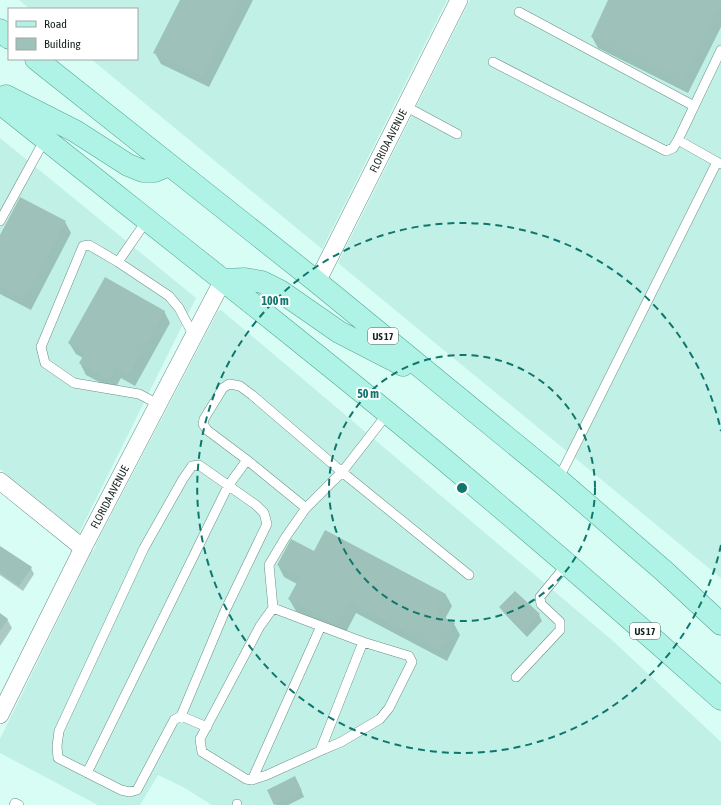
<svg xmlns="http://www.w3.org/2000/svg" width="721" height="805" font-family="'Asap Condensed',sans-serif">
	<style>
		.built { fill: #c1f0e6 }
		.shadow { fill: #0003 }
		.building { fill: #9ec2ba }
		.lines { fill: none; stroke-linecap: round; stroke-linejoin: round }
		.lane-casing { stroke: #6c8f87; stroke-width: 10 }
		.street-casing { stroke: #6c8f87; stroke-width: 18 }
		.primary-casing { stroke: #55a595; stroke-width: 23 }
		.lane { stroke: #fff; stroke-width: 9 }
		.street { stroke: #fff; stroke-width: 17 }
		.primary { stroke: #aef3e6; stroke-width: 22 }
		.ring { fill: none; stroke: #0f766e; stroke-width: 2; stroke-dasharray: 7 5 }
		.labels { text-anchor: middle; stroke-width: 4; stroke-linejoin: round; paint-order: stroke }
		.shield { fill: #fff; stroke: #5a6462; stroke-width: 1 }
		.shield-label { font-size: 10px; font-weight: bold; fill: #14221f }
		.street-label { font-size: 11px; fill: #14221f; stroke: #fff }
		.centre { fill: #0f766e; stroke: #fff; stroke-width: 2 }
		.ring-label { font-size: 12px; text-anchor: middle; font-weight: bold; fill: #0f766e; stroke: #fff; stroke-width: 4; stroke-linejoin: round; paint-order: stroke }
	</style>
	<rect width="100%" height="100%" fill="#d7fdf4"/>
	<path class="built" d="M19,0h428l-125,249 -231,-190h46v-50h-107z
		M470,0h251v578l-383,-315z
		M0,138l196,160 -117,235 -79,-64z
		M221,310l392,331 108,101v63h-509l-29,-18 -25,-12 -18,30h-42l-98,-52v-14l91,-186 5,-6 -1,-1 123,-235z"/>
	<path class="shadow" d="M181,0h72l-44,87 -48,-23 -6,-11z
		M610,0h111v27l-33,66 -90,-45 -6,-11z
		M65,222l6,11 -40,77 -31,-16v-57z
		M164,311l6,12 -35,63 -14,-8 -7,12 -28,-15 -6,-12 3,-5 -7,-4 -7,-11z
		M0,547l31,21 3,6 -11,17 -23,-16z
		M314,553l132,42 6,11 -7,13 9,5 6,11 -13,26 -91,-48 -12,23 -48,-25 -7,-12 8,-15 -13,-7 -6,-12z
		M515,592l24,23 3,6 -15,16 -23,-24 -3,-5z
		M0,614l7,5 5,9 -12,18z
		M298,783l6,14 -16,8h-12l-7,-14z"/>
	<path class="building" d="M180,0h61l-38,76 -50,-23z
		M608,0h113v3l-40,79 -90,-45z
		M20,197l46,24 -42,78 -24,-13v-51z
		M105,277l60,34 -37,64 -13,-8 -7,12 -29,-16 6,-10 -17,-10z
		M325,530l121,64 -10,19 19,10 -15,27 -91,-48 -12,23 -49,-26 12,-22 -23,-12 14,-26 23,12z
		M0,546l32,21 -13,19 -19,-13z
		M515,591l25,23 -17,18 -24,-25z
		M0,613l8,6 -8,12z
		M295,776l7,15 -28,14 -7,-15z"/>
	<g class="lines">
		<g class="lane-casing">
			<path id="lane" d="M519,12l175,94
				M493,62l173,89 7,-3 5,-8
				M405,106l52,28
				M717,162l-39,-22 43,-90
				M0,221l45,-82
				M118,262l29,-42
				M158,404l-19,-10 -65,-11 -29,-20 -4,-16 42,-101 6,-1 29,17 51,34 10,12 15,28
				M388,413l-46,59 127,103
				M558,480l159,-318 4,2
				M273,608l-13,18 -60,113 1,7 1,6 44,27 6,1 15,-5 53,-24 21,-9 39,-23 9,-11 23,-46 -3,-6 -46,-14 -90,-34 -4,-43 16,-27 21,-30 36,-36 -90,-77 -12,-9 -5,-1 -6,-1 -6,4 -19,31 -1,5 4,6 40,30 59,48
				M516,677l44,-47v-8l-19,-18 -1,-7 27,-33
				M181,716l44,-105 42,-87 -3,-11 -8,-8 -57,-40 -7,1 -9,13 -39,69 -85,183 -2,15 1,12 63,32 9,2 7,-2 37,-70 7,-4 26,11
				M320,751l43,-109
				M87,773l141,-287 19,-26
				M252,780l69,-154
				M14,805l1,-2 4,2
				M237,805v-1"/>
		</g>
		<g class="street-casing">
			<g id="street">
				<path id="s1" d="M317,282l142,-282"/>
				<path d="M0,481l83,67"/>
				<path id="s2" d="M0,715l83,-167 140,-268"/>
			</g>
		</g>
		<g class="primary-casing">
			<path id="primary" d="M0,30l9,8
				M36,59l281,223 244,200 103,89 57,53
				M6,96l69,35 53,34 15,6h12l14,-6
				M0,103c130,104 261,206 389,311 113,93 223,188 332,285
				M223,280l22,-1 17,3 18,9 59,41 64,33"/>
		</g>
		<use href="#lane" class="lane"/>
		<use href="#street" class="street"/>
		<use href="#primary" class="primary"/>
	</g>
	<g class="ring">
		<circle cx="462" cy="488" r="133"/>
		<path d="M721 545A265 265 0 1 1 721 431"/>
	</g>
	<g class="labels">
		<g class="shield">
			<rect x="368" y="328" width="30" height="16" rx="3"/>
			<rect x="630" y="623" width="30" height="16" rx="3"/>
		</g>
		<g class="shield-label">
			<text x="383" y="340">US 17</text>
			<text x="645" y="635">US 17</text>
		</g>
		<g class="street-label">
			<text dy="4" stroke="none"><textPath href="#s1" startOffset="158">FLORIDA AVENUE</textPath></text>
			<text dy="4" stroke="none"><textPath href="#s2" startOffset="244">FLORIDA AVENUE</textPath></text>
		</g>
	</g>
	<circle cx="462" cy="488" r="6" class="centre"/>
	<g class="ring-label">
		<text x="275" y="305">100 m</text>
		<text x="368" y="398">50 m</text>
	</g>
	<rect x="8" y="8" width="130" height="52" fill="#ffffff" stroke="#a1a7a5"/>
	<rect x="16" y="21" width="20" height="6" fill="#aef3e6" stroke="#a1a7a5"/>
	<text x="44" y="28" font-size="12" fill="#14221f">Road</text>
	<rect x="16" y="38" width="20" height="12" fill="#9ec2ba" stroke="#a1a7a5"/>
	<text x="44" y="48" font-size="12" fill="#14221f">Building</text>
</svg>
